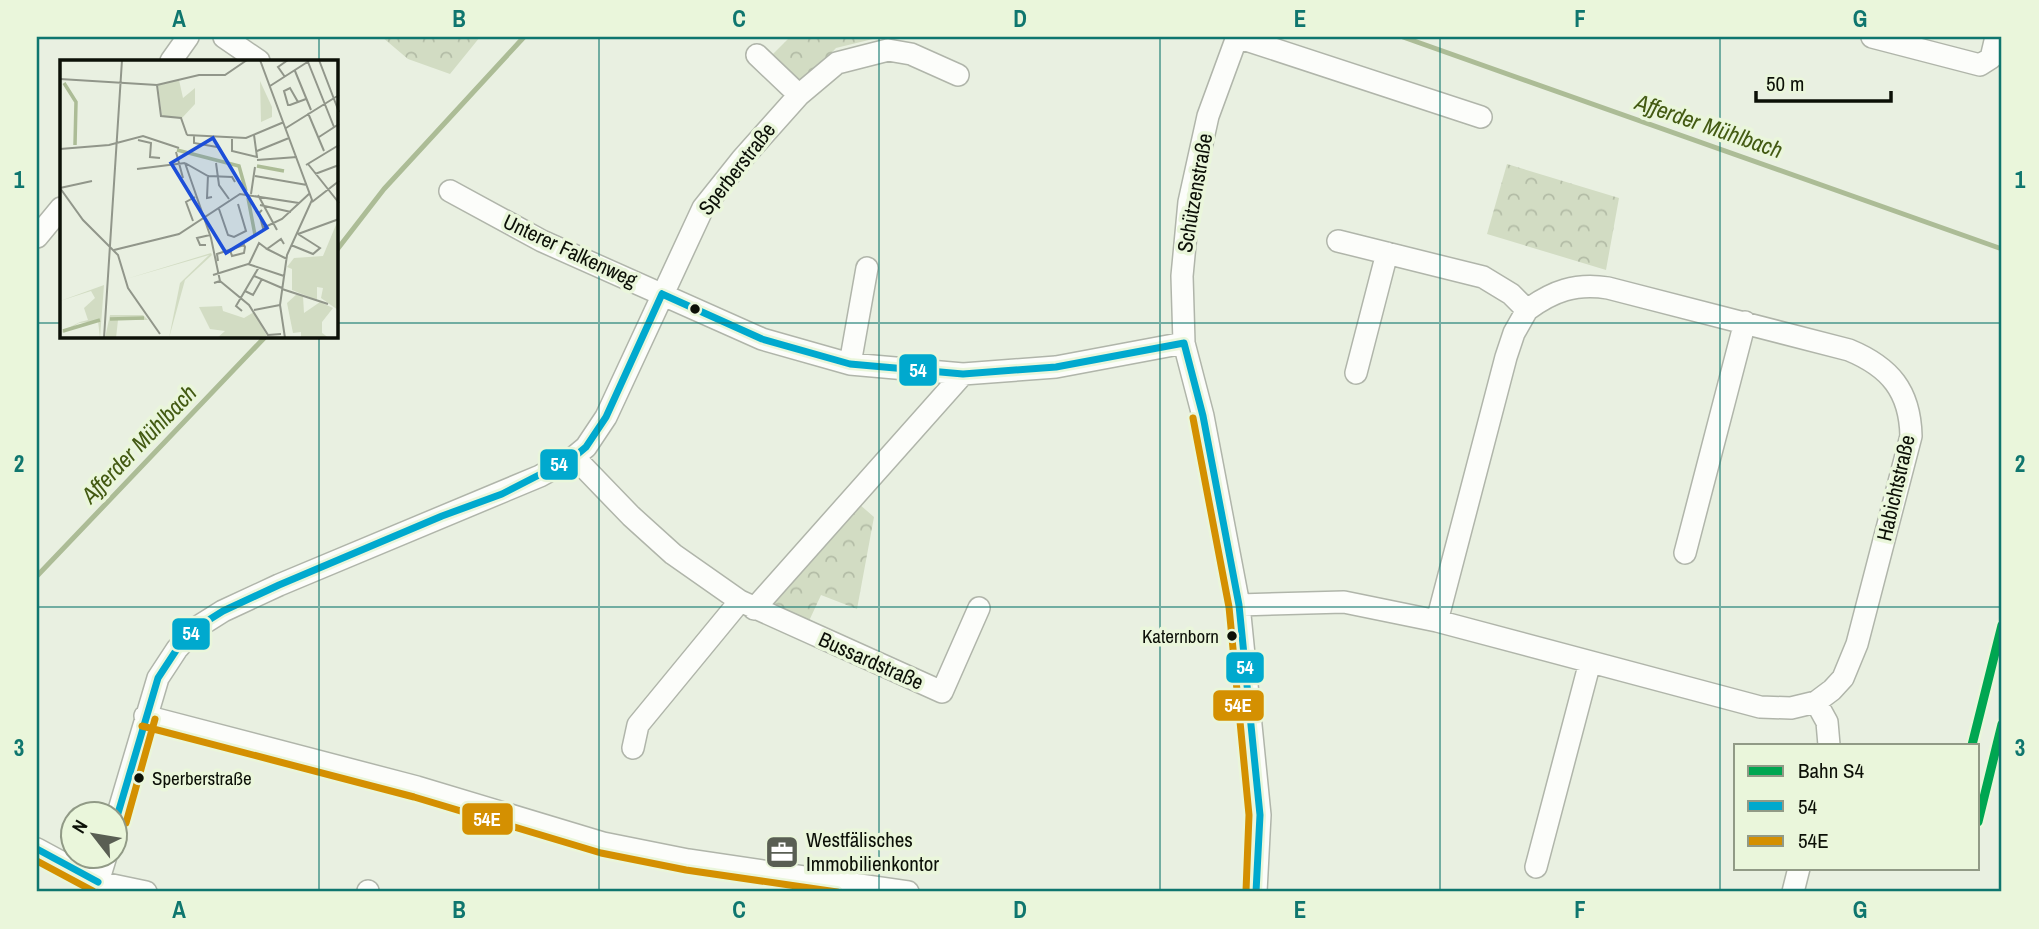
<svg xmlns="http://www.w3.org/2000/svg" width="2039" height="929" font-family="'Archivo Narrow',sans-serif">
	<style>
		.park { fill: url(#park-crowns) }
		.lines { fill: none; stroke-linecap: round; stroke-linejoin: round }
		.stream { stroke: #acbc96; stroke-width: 5 }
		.street-casing { stroke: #b0b5aa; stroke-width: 24 }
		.street { stroke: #fcfdfa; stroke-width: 21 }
		.bus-1-casing { stroke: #eaf6db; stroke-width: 12 }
		.bus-2-casing { stroke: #eaf6db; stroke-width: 12 }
		.bus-1 { stroke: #00a9ce; stroke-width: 7 }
		.bus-2 { stroke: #d49001; stroke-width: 7 }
		.rail-1-casing { stroke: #eaf6db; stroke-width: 14 }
		.rail-1 { stroke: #00a651; stroke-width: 9 }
		.grid { fill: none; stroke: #0f766e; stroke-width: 2; stroke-opacity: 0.55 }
		.bus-dot { fill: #0c1007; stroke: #eaf6db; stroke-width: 2.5 }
		.labels { text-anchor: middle; stroke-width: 7; stroke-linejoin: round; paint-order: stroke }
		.bus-label { font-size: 19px; fill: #0c1007; stroke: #eaf6db; text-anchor: end }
		.street-label { font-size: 21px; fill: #0c1007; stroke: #eaf6db }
		.poi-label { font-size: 21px; fill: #0c1007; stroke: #eaf6db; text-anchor: start }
		.water-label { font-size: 23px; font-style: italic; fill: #435a12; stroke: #eaf6db }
		.inset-river { fill: none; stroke: #acbc96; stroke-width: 3.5 }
		.inset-road { fill: none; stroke: #91968a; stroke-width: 2 }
		.view { fill: #1d4ed8; fill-opacity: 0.15; stroke: #1d4ed8; stroke-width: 3.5 }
		.inset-edge { fill: none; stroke: #0c1007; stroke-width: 3.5 }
		.line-badge { stroke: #eaf6db; stroke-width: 2.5 }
		.badge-label { font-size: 19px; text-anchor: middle; font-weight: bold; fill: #fff }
		.neatline { fill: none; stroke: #0f766e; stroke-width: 2.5 }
		.grid-label { font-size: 23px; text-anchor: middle; font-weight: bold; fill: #0f766e }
	</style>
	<defs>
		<pattern id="park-crowns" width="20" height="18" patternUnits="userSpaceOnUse" patternTransform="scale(1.75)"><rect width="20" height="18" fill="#d2dcc3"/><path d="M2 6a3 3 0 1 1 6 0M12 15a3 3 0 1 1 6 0" fill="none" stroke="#b3bca6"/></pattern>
	</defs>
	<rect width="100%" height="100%" fill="#e9f0e1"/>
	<path class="park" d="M382,37h98l-30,37 -42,-15z
		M790,37h91l-45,11 -29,32 -11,-1 -25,-23z
		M1507,164l112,34 -13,72 -119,-36z
		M859,504l15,13 -17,92 -36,-14 -12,26 -38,-19z"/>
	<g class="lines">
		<path class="stream" d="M1403,37l599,212
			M336,251l48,-62 140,-152
			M37,576l229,-240"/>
		<g class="street-casing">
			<path id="street" d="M224,37l35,24
				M1237,37l-29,79 -19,86 -7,74 2,67 19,73 36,189 21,210 -4,77
				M1237,37l244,80
				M1872,37l108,28 11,-7 5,-21
				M757,55l42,40
				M171,61l17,-24
				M450,191l92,50 220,98 88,25 113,10 93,-7 128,-24
				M37,237l24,-29
				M850,364l17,-96
				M1356,373l31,-120
				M574,457l57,59 42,38 67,47 202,91 37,-84
				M1685,553l60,-231
				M1239,605l105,-3 93,19 323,86 31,1 25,-6 16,-12 11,-12 14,-34 54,-208c-1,-45 -21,-69 -62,-86l-241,-62c-33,-5 -55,3 -81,22l-16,-16 -28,-17 -145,-36
				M754,609l209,-235
				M1437,621l69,-264 8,-24 13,-23
				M1816,702l11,20 2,23
				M145,716l272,71 186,56 85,17 220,32
				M633,748l5,-23 102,-124
				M116,820l42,-142 19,-29 19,-21 27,-17 56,-26 261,-109 34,-19 12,-10 20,-30 97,-209 39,-49 57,-64 38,-32 51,-13 23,4 47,21
				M37,849l61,33 48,10
				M1536,867l54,-205
				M95,892l11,-36
				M368,892v-1
				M1793,892l6,-24"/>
		</g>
		<use href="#street" class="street"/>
		<g class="bus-1-casing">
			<path id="bus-1" d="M662,294l100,45 88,25 113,10 93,-7 128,-24
				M1184,343l19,73 36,189 21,210 -4,77
				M116,820l42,-142 19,-29 19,-21 27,-17 56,-26 163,-69 60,-22 72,-37 12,-10 20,-30 56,-123
				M37,849l61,33"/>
		</g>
		<g class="bus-2-casing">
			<path id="bus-2" d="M1193,418l36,189 20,208 -3,76
				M142,726l272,71 187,56 85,17 151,22
				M126,823l29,-104
				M37,861l56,30"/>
		</g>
		<use href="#bus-1" class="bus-1"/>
		<use href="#bus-2" class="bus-2"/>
		<g class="rail-1-casing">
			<path id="rail-1" d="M1972,745l30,-120
				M1978,822l24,-98"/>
		</g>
		<use href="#rail-1" class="rail-1"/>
	</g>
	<path class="grid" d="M319,37v24M599,37v855M879,37v855M1160,37v855M1440,37v855M1720,37v855M37,323h24M336,323h1666M319,336v556M37,607h1965"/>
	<defs>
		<g id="office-square" transform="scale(1.75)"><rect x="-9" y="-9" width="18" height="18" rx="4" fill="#595e53" stroke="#eaf6db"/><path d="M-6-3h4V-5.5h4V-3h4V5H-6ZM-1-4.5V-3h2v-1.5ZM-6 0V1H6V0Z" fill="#fff"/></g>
	</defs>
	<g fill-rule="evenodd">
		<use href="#office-square" x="782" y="852"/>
	</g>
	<g class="bus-dot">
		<circle cx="695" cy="309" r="6"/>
		<circle cx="1232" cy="636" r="6"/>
		<circle cx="139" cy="778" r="6"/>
	</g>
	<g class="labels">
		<g class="bus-label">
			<text x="1219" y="643">Katernborn</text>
			<text x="152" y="785" text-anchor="start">Sperberstraße</text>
		</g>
		<g class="street-label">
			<text transform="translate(737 169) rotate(-52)" y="7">Sperberstraße</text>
			<text transform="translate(1195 193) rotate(-80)" y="7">Schützenstraße</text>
			<text transform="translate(570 251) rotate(25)" y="7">Unterer Falkenweg</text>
			<text transform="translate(1896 488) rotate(-77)" y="7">Habichtstraße</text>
			<text transform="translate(871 661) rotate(24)" y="7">Bussardstraße</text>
		</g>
		<g class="poi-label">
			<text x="806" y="847">Westfälisches<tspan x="806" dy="24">Immobilienkontor</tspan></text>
		</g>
		<g class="water-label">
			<text transform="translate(1709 126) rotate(19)" y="8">Afferder Mühlbach</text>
			<text transform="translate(139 444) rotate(-46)" y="8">Afferder Mühlbach</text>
		</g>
	</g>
	<g transform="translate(60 60)">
		<rect width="278" height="278" fill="#e9f0e1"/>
		<path d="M119,20l4,18 12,-10v16l-13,14 -20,-2 -4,-31zM200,21l12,26v10l-11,5zM151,193l1,2 -27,25 -16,58 11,-55 29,-28 -83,24zM44,225l-4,53 -2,-17 -19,2 -16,10 -1,-2 18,-9 8,-2 -4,-12 11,-10 -4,-7 -31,10zM162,246l1,5 21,7 10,-6 13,24 -50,2 8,-7 -15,-2 -11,-22zM50,255h33l5,5h-30l-2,18h-11z" fill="#d2dcc3"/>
		<path d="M278,160v90l-17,-12 2,-10 -6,-1v13l-25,-10v-21l-5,-2 7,-9 29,-2zM237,234l6,2 1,17 16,-11 13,6 -11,14v11l7,5h-28v-6l-8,1 -6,-30z" fill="#d2dcc3"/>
		<path class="inset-river" d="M4,23l12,19 -1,43M117,90l62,16 7,25M197,106l27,5M188,138l7,37M50,259l34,-1M3,271l37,-11"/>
		<path class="inset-road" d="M200,0l52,140 -25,55 -7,50 5,33M259,0l20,52M248,2l26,65M235,11l16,39M225,17l-7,-10 10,-7M0,19l97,6 42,-10h26l22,-15M97,25l4,31 20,2 6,17M210,26l39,-25M238,42l-8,-14 -6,3 4,14h2l16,-6M248,53l16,38M226,68l53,-33M127,75l59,3 38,-16M134,75v8l23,4M172,77v14l25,6 -3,-22M259,77l20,-13M78,80l13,3 -1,14 10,1M0,89l49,-4 34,-9 36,12M197,91l32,-13M116,92l7,26M197,100l40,-3M125,103l26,75 9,43 -6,2M125,103l23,13 24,1 3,5M156,103l3,22 10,14M248,104l31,39M246,105l33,-20M77,109l48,-6M255,114l24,-9M148,115l-1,23 5,-1M195,116l52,9M0,128l23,32 35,35 10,33 32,46M0,128l32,-7M191,134l4,-27M198,135l19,35M252,142l27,-21M200,145l31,7M159,149l9,26 6,2 12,-6 -8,-27M202,150l-3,3 4,15 19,-9 28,-26M133,161l-7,-19 9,-5M238,174l41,-15M224,184l-3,-5 -14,10 20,10M146,185h-6l-3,-7 13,-3M231,185l22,9 7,-6 -22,-14M54,190l65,-16 61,-40 59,9M158,201l-1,-7 27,-9 1,2 -1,6 -12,3 -2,-6M189,204l10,-21 8,6M153,215l35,-11 36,12M194,216l28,12M160,221l29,24 19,30 13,-1M222,229l46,15M185,231l8,4 9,-16M194,250l26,-5M182,251l-6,-5 23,-39M44,278l18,-278"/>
		<path class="view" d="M153,78l54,90 -41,25 -55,-90z"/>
		<rect width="278" height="278" class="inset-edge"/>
	</g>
	<g class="line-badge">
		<rect x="898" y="353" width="40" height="34" rx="7" fill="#00a9ce"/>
		<rect x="539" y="448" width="40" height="33" rx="7" fill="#00a9ce"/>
		<rect x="171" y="617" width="40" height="34" rx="7" fill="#00a9ce"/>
		<rect x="1225" y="651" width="40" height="33" rx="7" fill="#00a9ce"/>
		<rect x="1212" y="689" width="53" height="33" rx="7" fill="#d49001"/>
		<rect x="461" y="802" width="53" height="34" rx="7" fill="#d49001"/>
	</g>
	<g class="badge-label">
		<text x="918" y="377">54</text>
		<text x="559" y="471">54</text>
		<text x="191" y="640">54</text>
		<text x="1245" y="674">54</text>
		<text x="1238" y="712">54E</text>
		<text x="487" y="826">54E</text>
	</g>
	<rect width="2039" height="929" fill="none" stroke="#eaf6db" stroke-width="77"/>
	<rect x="1734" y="744" width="245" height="126" fill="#eaf6db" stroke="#919a86" stroke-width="2"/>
	<rect x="1748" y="766" width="35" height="10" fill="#00a651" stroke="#919a86" stroke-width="2"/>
	<text x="1798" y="778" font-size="21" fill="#0c1007">Bahn S4</text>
	<rect x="1748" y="801" width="35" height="10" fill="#00a9ce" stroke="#919a86" stroke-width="2"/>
	<text x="1798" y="814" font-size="21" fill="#0c1007">54</text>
	<rect x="1748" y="836" width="35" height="10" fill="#d49001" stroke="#919a86" stroke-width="2"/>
	<text x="1798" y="848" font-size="21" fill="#0c1007">54E</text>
	<g transform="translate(94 835) rotate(301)"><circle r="33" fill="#eaf6db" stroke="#919a86" stroke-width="2"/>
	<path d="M0-5L12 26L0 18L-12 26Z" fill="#595e53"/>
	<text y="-10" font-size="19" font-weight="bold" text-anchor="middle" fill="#0c1007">N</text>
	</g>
	<path d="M1756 91v10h135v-10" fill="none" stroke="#0c1007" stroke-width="3.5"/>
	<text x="1766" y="91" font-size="21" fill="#0c1007" stroke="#eaf6db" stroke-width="5" paint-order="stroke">50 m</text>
	<rect x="38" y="38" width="1962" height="852" class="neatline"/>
	<g class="grid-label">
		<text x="179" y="27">A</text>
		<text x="459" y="27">B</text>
		<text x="739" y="27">C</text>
		<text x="1020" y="27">D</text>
		<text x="1300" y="27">E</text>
		<text x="1580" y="27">F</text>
		<text x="1860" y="27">G</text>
		<text x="19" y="188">1</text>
		<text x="2020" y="188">1</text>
		<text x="19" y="472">2</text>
		<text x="2020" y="472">2</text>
		<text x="19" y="756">3</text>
		<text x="2020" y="756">3</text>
		<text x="179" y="918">A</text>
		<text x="459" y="918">B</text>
		<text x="739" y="918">C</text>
		<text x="1020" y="918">D</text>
		<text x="1300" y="918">E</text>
		<text x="1580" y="918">F</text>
		<text x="1860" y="918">G</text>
	</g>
</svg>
